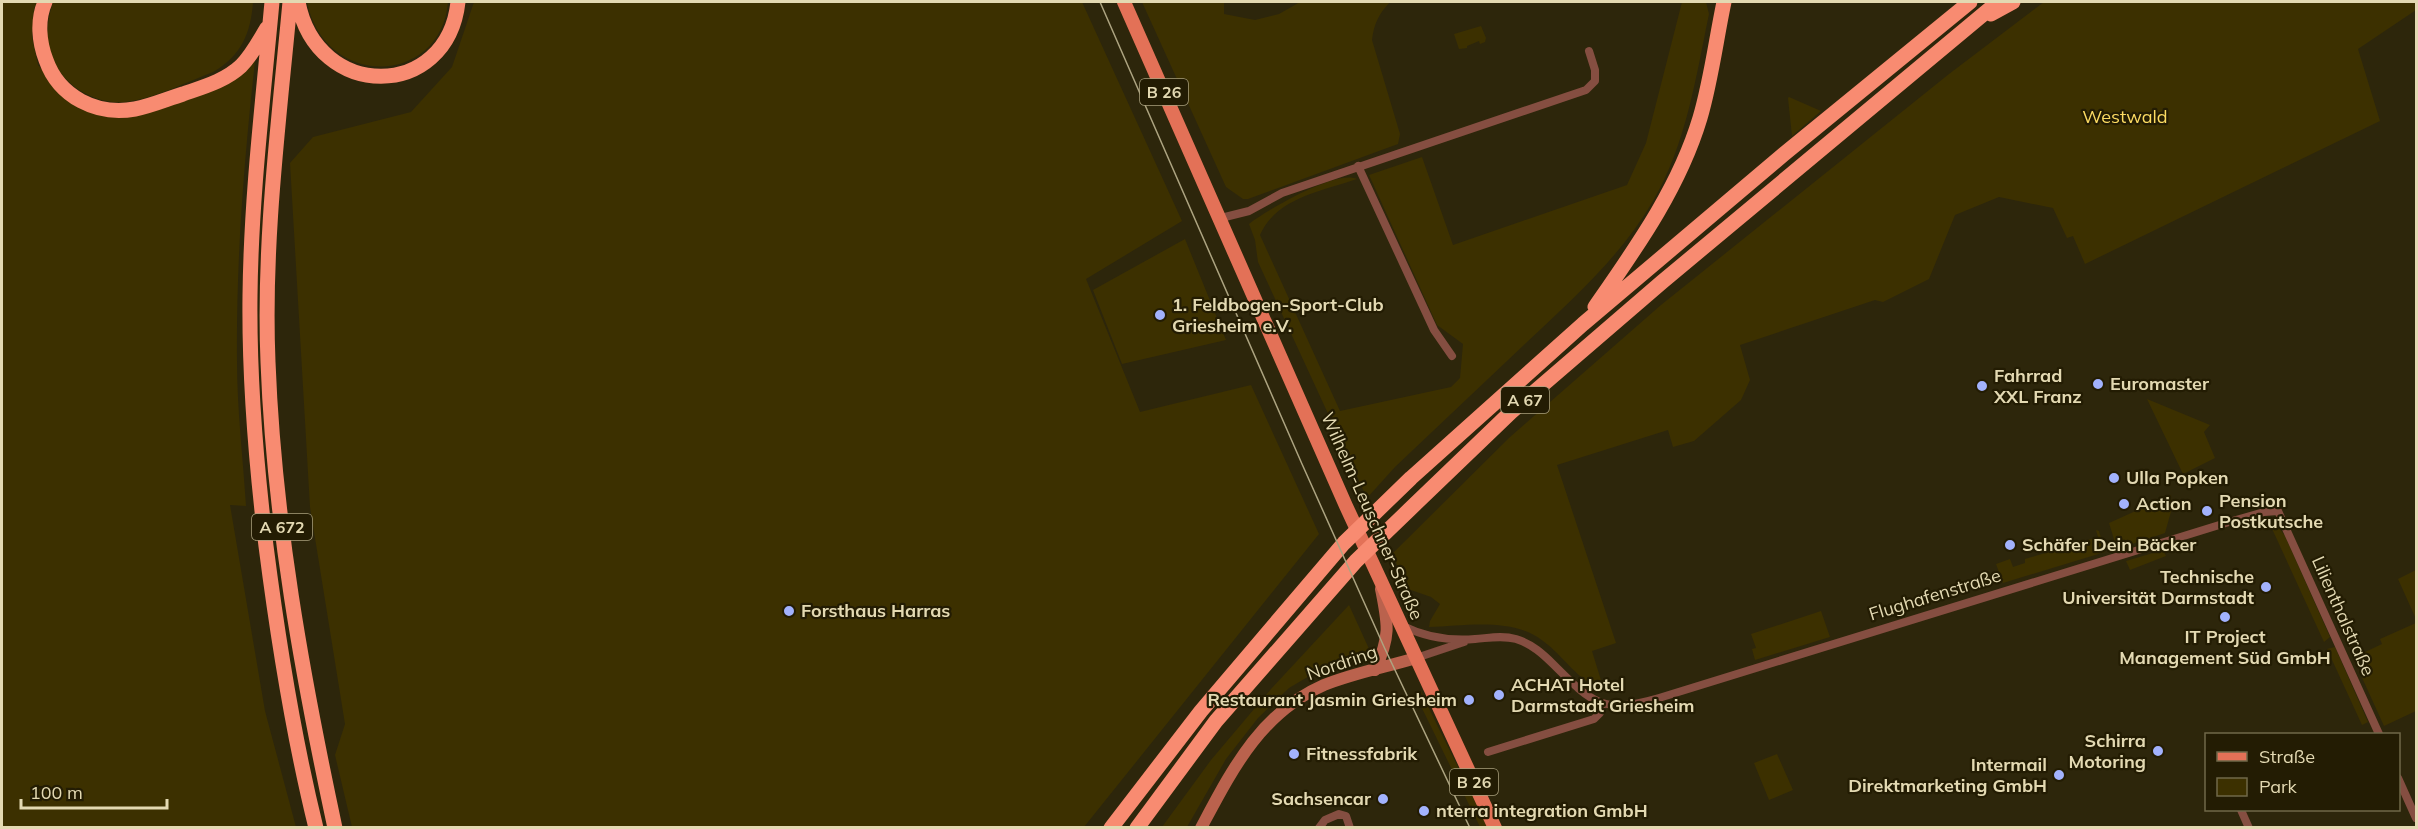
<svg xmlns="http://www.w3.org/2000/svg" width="2418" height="829" font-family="Mulish,sans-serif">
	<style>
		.green { fill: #3c3000 }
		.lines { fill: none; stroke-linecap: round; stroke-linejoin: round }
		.street { stroke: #854e41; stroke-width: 8 }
		.secondary { stroke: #ba624d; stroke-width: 12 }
		.primary { stroke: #e37157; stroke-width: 14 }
		.highway { stroke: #f88b71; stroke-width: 15 }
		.tram { stroke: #ada481; stroke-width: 1.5 }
		.poi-dot { fill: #a2b2fd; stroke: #231c03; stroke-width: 2 }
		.labels { text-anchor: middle; stroke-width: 4.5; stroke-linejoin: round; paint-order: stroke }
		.shield { fill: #231c03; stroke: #a9a07e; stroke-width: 1.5 }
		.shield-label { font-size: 16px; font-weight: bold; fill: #e3d9b2 }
		.park-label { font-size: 18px; fill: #fcdb62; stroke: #231c03 }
		.poi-label { font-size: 18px; font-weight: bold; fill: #e3d9b2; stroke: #231c03; text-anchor: start }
		.street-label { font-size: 18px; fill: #e3d9b2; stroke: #231c03 }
	</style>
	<rect width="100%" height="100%" fill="#2d260b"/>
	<path class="green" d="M2,2h35l-3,7 -2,28 6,28 26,31 63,20 128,-55c-11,100 -19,199 -18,300 0,48 6,97 9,145l-16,-1 35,206 31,116 -294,1z
		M53,2h200c-2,31 -12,54 -40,70 -26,10 -60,27 -88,30 -35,3 -72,-23 -77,-59 -2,-15 1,-28 5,-41z
		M307,2h141c-7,84 -123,88 -141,0z
		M474,2h608l100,219 -96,58 54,133 111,-27 68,149 -235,293h-732l-17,-72 10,-31 -35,-217 -20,-344 23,-26 98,-25 41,-45z
		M1142,2h82v12l31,6 24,-6 21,-12h90c-11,12 -16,21 -18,38l28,94 -2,10 -150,55h-5l-17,-12z
		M1682,2h24l3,12c-13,63 -23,131 -56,187 -32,55 -80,98 -126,141 -44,42 -88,83 -132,125l-28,31 -109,-236 -3,-22 -6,-16c18,-14 88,-55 108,-45 -35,12 -81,19 -97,56l80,176 111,-24 9,-9 3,-34 -26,-19 -68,-150 53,-18 31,88 174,-60 19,-42z
		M2044,2h372v8l-58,39 22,72 -295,143 -12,-28 -6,2 -14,-30 -54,-11 -44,18 -26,64 -46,23 -8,-2 -135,45 10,35 -9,20 -47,41 -21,6 -5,-17 -111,35 59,178 -24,8 12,39c-26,-8 -40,-34 -61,-49 -30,-24 -78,-15 -114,-14l1,-6 10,-17 -9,-7 -23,-8 -16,-35 118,-117 151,-132 288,-231z
		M1481,26l5,12 -1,4 -5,2 -1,-3 -12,5v2l-8,1 -5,-15z
		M1789,97l32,14 -29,25 -4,-38z
		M1185,239l41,101 -104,24 -29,-74z
		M2147,399l63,26 -6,7 11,26 -32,16z
		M2171,495l1,13 -7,25 -48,16 -8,-26z
		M2268,520l8,4 9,12 45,101 -6,5z
		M2096,530l3,1 6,21 -102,31 -7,-19 14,-5 3,8 12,-4v-4l73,-22z
		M2163,550l3,6 -36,14 -4,-9z
		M2416,570v49l-18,-40z
		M1349,605l21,46 -47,17 -34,20 -31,30 -32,41 -39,68h-25l49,-67 60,-71z
		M1821,611l9,26 -75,23 -3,-11 4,-1 -5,-14z
		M2416,623v88l-32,15 -25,-55 10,-4 -6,-14 19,-9 -2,-5z
		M2335,647l33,75 -6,3 -35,-76z
		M1421,691c21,46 45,90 66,136h-7l-65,-133z
		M1777,754l16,36 -24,10 -15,-37z"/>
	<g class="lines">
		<path class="street" d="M1358,166l76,164 18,26
			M1221,218l28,-7 33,-18 304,-103 9,-9v-11l-6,-19
			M1403,626c22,11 47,15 72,13 14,-1 27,-4 41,0 16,5 27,15 38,26 39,39 49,49 105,33l570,-176 35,-10 14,-1 101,223
			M1416,658l48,-16
			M1488,752l106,-33 6,-6 2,-9
			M2398,778l18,40
			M2241,810l8,18
			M1319,828l6,-8 14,-6 7,2 4,12"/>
		<path class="secondary" d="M1375,670c16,-34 13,-46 6,-81
			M1201,828c31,-58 59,-115 123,-143 30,-12 62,-18 92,-27"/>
		<path class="primary" d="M1124,2l222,504 149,322"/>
		<path class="highway" d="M45,2c-8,18 -6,40 1,58 13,37 51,56 89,49 16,-3 32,-10 48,-15 20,-7 42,-13 58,-28 11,-11 18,-25 26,-38
			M272,2c-9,98 -21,196 -22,294 -1,84 6,167 16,250 12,94 27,189 50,282
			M290,2c-11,119 -27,240 -22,360 6,158 34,312 67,466
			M298,2c19,99 149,99 160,0
			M1991,14l22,-12
			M1595,307c41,-59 84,-119 105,-189 11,-37 16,-78 24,-116
			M1111,828l90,-117 143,-168 67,-65 172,-154 201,-170 186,-152
			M1137,828l79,-107 140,-160 53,-51 102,-98 151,-130 336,-280"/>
		<path class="tram" d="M1100,2l202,462 83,185 85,179"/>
	</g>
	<g class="poi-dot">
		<circle cx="1160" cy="315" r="6"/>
		<circle cx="2098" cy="384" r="6"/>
		<circle cx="1982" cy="386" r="6"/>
		<circle cx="2114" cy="478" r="6"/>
		<circle cx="2124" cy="504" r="6"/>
		<circle cx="2207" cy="511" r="6"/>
		<circle cx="2010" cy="545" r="6"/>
		<circle cx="2266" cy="587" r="6"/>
		<circle cx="789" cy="611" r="6"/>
		<circle cx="2225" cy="617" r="6"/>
		<circle cx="1499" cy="695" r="6"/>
		<circle cx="1469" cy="700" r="6"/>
		<circle cx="2158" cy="751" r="6"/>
		<circle cx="1294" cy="754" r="6"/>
		<circle cx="2059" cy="775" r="6"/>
		<circle cx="1383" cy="799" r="6"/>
		<circle cx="1424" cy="811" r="6"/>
	</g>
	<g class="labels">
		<g class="shield">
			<rect x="1140" y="79" width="48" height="26" rx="4.5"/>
			<rect x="1501" y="387" width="48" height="26" rx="4.5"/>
			<rect x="252" y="514" width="60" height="26" rx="4.5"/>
			<rect x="1450" y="769" width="48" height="26" rx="4.5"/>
		</g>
		<g class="shield-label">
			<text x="1164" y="98">B 26</text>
			<text x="1525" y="406">A 67</text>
			<text x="282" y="533">A 672</text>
			<text x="1474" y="788">B 26</text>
		</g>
		<g class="park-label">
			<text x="2125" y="123">Westwald</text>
		</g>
		<g class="poi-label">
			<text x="1172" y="311">1. Feldbogen-Sport-Club<tspan x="1172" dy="21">Griesheim e.V.</tspan></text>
			<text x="1994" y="382">Fahrrad<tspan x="1994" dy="21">XXL Franz</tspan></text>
			<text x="2110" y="390">Euromaster</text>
			<text x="2126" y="484">Ulla Popken</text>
			<text x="2219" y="507">Pension<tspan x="2219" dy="21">Postkutsche</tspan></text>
			<text x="2136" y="510">Action</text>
			<text x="2022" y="551">Schäfer Dein Bäcker</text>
			<text x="2254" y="583" text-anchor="end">Technische<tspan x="2254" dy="21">Universität Darmstadt</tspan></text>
			<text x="801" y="617">Forsthaus Harras</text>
			<text x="2225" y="643" text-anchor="middle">IT Project<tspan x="2225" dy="21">Management Süd GmbH</tspan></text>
			<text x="1511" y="691">ACHAT Hotel<tspan x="1511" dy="21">Darmstadt Griesheim</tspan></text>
			<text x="1457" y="706" text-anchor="end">Restaurant Jasmin Griesheim</text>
			<text x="2146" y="747" text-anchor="end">Schirra<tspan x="2146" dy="21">Motoring</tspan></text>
			<text x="1306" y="760">Fitnessfabrik</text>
			<text x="2047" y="771" text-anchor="end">Intermail<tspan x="2047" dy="21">Direktmarketing GmbH</tspan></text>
			<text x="1371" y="805" text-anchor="end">Sachsencar</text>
			<text x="1436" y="817">nterra integration GmbH</text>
		</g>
		<g class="street-label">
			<text transform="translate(1372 516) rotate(66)" y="6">Wilhelm-Leuschner-Straße</text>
			<text transform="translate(1935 595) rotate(-17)" y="6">Flughafenstraße</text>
			<text transform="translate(2343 616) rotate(66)" y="6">Lilienthalstraße</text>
			<text transform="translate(1342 663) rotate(-19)" y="6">Nordring</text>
		</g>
	</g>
	<rect width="2418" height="829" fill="none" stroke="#e3d9b2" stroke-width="6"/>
	<rect x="2205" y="733" width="195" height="78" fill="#231c03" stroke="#706849" stroke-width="1.5"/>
	<rect x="2217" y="752" width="30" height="9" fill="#e37157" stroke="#706849" stroke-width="1.5"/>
	<text x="2259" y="763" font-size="18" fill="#e3d9b2">Straße</text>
	<rect x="2217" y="778" width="30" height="18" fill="#3c3000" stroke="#706849" stroke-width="1.5"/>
	<text x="2259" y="793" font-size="18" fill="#e3d9b2">Park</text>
	<path d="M21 799v9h146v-9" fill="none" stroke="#e3d9b2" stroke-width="3"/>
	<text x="30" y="799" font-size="18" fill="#e3d9b2" stroke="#231c03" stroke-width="4.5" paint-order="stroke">100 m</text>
</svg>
